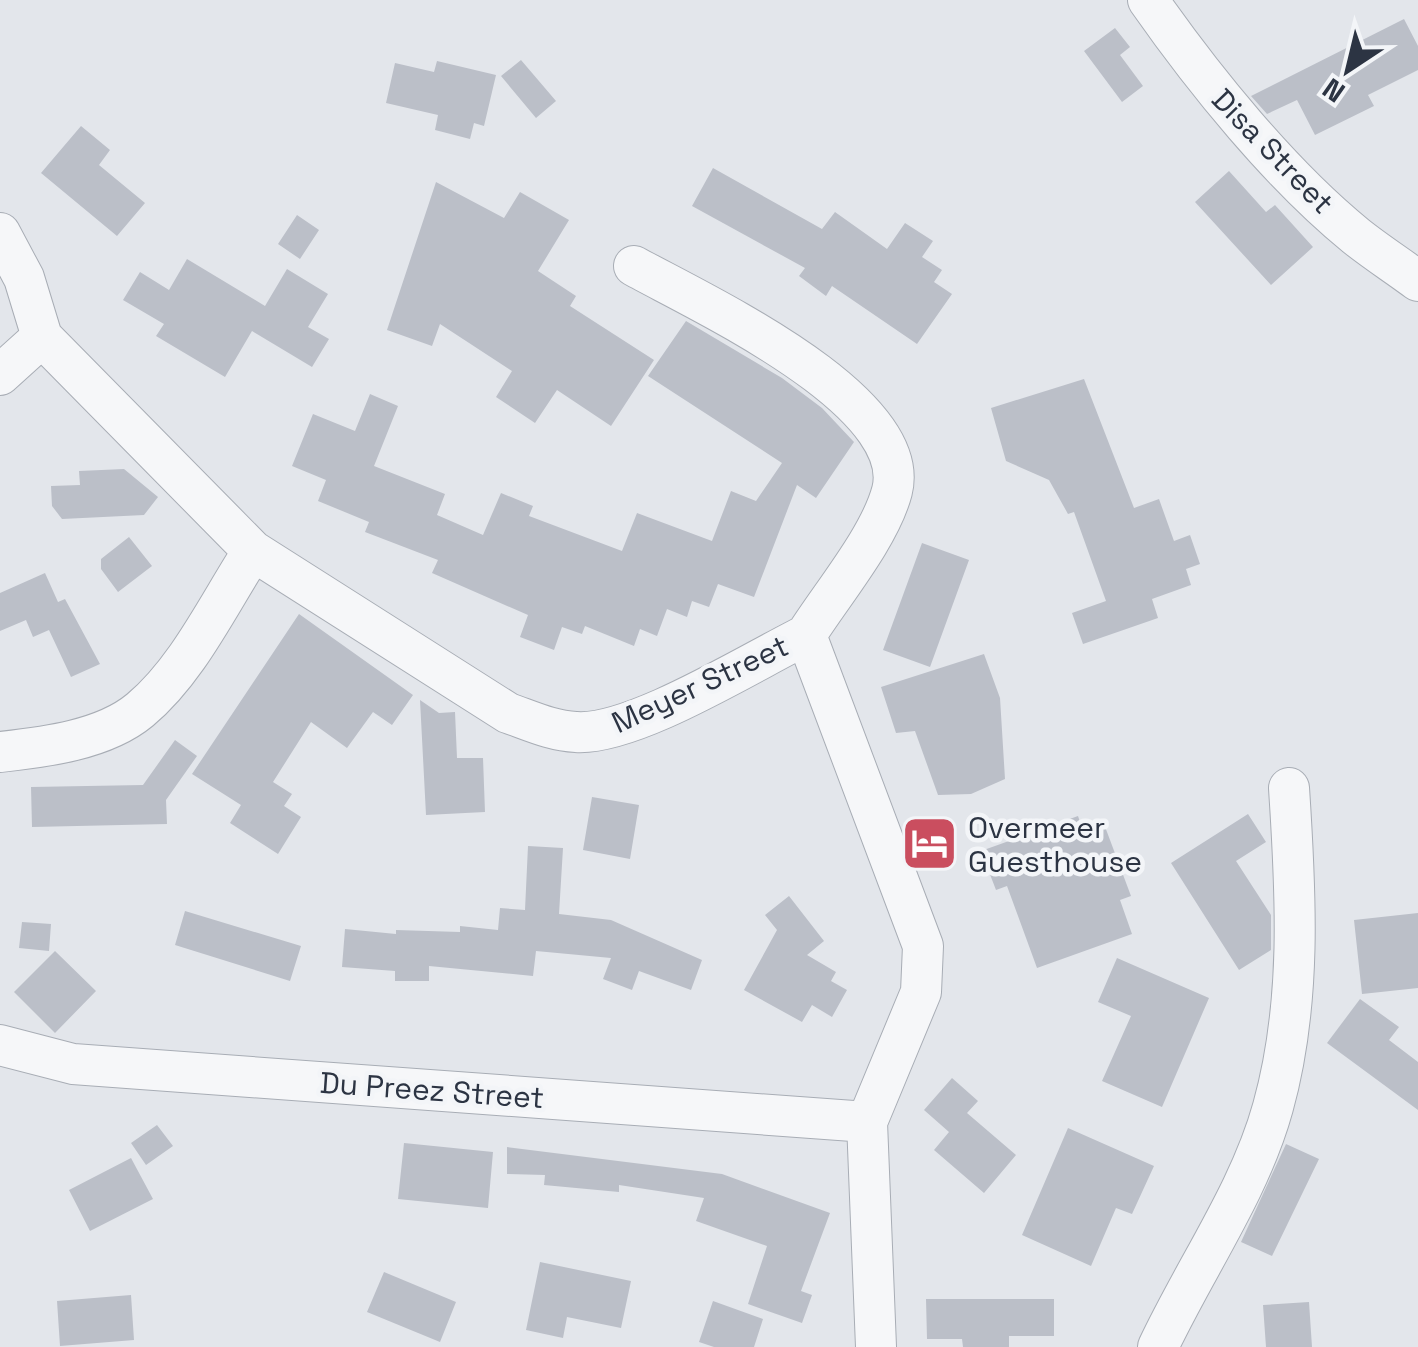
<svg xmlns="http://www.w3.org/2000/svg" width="1418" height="1347" font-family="'Space Grotesk',sans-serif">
<rect width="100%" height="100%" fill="#e3e6eb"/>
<!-- building -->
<path fill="#bbbfc8" d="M 1404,19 L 1418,46 L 1418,70 L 1368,95 L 1374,106 L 1315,135 L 1297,100 L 1267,114 L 1251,96 Z
M 1115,28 L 1130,47 L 1120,55 L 1143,86 L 1122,102 L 1084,51 Z
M 521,60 L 556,101 L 536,118 L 501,76 Z
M 437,61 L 496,75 L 484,126 L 474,123 L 470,139 L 435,130 L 438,115 L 386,103 L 395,63 L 434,72 Z
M 81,126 L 110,150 L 99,165 L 145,203 L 117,236 L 41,173 Z
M 713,168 L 822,229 L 835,212 L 887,249 L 905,223 L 933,241 L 922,257 L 942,270 L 934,282 L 952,294 L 917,344 L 832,286 L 826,296 L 799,276 L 805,268 L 692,206 Z
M 1229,171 L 1266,212 L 1275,205 L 1313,247 L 1271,285 L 1195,202 Z
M 436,182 L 504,218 L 520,192 L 569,220 L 538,271 L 576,296 L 570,306 L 654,360 L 611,426 L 557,390 L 535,423 L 496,397 L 512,371 L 440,324 L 432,346 L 387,330 Z
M 297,215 L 319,230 L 300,259 L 278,244 Z
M 187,259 L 265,306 L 287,269 L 328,294 L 308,327 L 329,339 L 312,367 L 252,331 L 225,377 L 156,336 L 164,324 L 123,300 L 140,272 L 169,290 Z
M 686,321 L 782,378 L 822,408 L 854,442 L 816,498 L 797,485 L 754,597 L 718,584 L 709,607 L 692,601 L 687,617 L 667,609 L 657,636 L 640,629 L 634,646 L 585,626 L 582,634 L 562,627 L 554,650 L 520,637 L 528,615 L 432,573 L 438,560 L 365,532 L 369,522 L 318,501 L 326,480 L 292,466 L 313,414 L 355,431 L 370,394 L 398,406 L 374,466 L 445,494 L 437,515 L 483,535 L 501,493 L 533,506 L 529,516 L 622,551 L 637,513 L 712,541 L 731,491 L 756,501 L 782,463 L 648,376 Z
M 1084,379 L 1134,508 L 1159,499 L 1174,541 L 1190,535 L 1200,564 L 1186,569 L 1191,585 L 1152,599 L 1158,618 L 1083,644 L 1072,613 L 1106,601 L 1074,512 L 1068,514 L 1049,480 L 1006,461 L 991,408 Z
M 124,469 L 158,497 L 144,515 L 62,519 L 52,506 L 51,486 L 80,485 L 79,471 Z
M 129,537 L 152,566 L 118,592 L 101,569 L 101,559 Z
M 922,543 L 969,560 L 930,667 L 883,650 Z
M 45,573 L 58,602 L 65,599 L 100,664 L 71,677 L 49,630 L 33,637 L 26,620 L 0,631 L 0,593 Z
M 299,614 L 413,695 L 392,725 L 373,712 L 347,748 L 311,722 L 273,782 L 292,794 L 284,806 L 301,817 L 278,854 L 230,823 L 241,805 L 192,774 Z
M 984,654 L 1000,698 L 1005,779 L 971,794 L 938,795 L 915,731 L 896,733 L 881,687 Z
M 420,700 L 439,713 L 455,712 L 457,758 L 483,758 L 485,812 L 426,815 Z
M 175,740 L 197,756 L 166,800 L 167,824 L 32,827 L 31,787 L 143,785 Z
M 592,797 L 639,805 L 630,859 L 583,850 Z
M 1248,814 L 1266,842 L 1236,861 L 1271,915 L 1271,950 L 1239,970 L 1171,863 Z
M 1078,816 L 1082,828 L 1104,824 L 1131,896 L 1120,900 L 1132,934 L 1037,968 L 1007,886 L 996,890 L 981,851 Z
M 528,846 L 563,848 L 559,914 L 611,920 L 702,960 L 691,990 L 639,971 L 632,990 L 603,979 L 611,958 L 536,951 L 533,976 L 429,966 L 429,981 L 395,981 L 395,971 L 342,967 L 345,929 L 396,934 L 396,930 L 460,932 L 460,926 L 498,930 L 500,908 L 525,910 Z
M 789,896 L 824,941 L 807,955 L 836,972 L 831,981 L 847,990 L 832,1017 L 812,1005 L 802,1022 L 744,990 L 777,930 L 765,915 Z
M 185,911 L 301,946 L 290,981 L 175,945 Z
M 1418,913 L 1418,988 L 1362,994 L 1354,920 Z
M 22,922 L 51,924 L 49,951 L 19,948 Z
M 55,951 L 96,991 L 55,1033 L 14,992 Z
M 1117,958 L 1209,998 L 1162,1107 L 1102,1081 L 1131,1016 L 1098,1002 Z
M 1360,999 L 1399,1027 L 1389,1040 L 1418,1062 L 1418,1110 L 1327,1043 Z
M 952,1078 L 978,1101 L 967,1113 L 1016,1155 L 984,1193 L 934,1150 L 949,1132 L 924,1110 Z
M 157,1125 L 173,1146 L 146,1165 L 131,1143 Z
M 1068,1128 L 1154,1166 L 1132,1214 L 1116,1208 L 1091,1266 L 1022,1235 Z
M 404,1143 L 493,1152 L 488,1208 L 398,1199 Z
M 1286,1144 L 1319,1159 L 1272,1256 L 1241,1242 Z
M 507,1147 L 722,1174 L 830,1213 L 801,1291 L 812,1295 L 802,1323 L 748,1304 L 767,1246 L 696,1221 L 704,1198 L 619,1185 L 619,1192 L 544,1185 L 545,1175 L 507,1174 Z
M 131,1158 L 153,1199 L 90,1231 L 69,1190 Z
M 540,1262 L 631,1281 L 621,1328 L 567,1317 L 563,1338 L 526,1330 Z
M 384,1272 L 456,1302 L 440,1342 L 367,1312 Z
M 131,1295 L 134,1340 L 60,1346 L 57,1301 Z
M 926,1299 L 1054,1299 L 1054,1336 L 1009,1336 L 1009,1347 L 963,1347 L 962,1339 L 927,1339 Z
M 713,1301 L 763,1319 L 754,1347 L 714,1347 L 699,1342 Z
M 1309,1302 L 1312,1347 L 1266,1347 L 1263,1305 Z"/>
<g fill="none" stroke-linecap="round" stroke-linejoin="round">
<defs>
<path id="street" d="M 1148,0 C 1204,80 1280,174 1356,236 C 1376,252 1398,266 1418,281
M 0,233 L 24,278 L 42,337 L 253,551 L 508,713 C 531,721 552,731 576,732 C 633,736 751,662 806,635 L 923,946 L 921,992 L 867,1122 L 876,1347
M 634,266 C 699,302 915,401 892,491 C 880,537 832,594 806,635
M 0,375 L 42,337
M 0,752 C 45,747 104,740 140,710 C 188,670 219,603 253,551
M 0,1045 L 73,1064 L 867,1122
M 1158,1347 C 1195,1268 1250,1191 1273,1107 C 1302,1003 1296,894 1289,788"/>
</defs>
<!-- street casing -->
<use href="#street" stroke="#a8adb5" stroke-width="42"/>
<!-- street -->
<use href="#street" stroke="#f6f7f9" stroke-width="40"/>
</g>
<!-- icons -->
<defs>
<symbol id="hotel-square" viewBox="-11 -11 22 22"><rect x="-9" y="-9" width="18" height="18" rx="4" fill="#ca4e5f" stroke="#f3f5f8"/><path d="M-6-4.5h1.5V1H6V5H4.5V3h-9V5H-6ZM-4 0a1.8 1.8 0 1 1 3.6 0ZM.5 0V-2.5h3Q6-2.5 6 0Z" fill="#fff"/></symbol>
</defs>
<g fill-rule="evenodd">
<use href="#hotel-square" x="898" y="812" width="63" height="63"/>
</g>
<g text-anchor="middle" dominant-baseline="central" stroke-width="9" stroke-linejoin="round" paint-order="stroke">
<!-- street labels -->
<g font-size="30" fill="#2c3443" stroke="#f3f5f8">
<text transform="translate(1273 151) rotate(46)">Disa Street</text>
<text transform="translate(700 684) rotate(-25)">Meyer Street</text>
<text transform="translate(432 1090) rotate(4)">Du Preez Street</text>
</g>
<!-- poi labels -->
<g font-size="30" fill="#2c3443" stroke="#f3f5f8" text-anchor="start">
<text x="968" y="827">Overmeer<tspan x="968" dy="34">Guesthouse</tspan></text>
</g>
</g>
<!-- north arrow -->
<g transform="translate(1348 70) rotate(215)" stroke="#f3f5f8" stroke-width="8" paint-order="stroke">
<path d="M0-8L18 38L0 25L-18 38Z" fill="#2c3443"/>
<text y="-15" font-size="28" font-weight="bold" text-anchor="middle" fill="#2c3443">N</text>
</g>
</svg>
